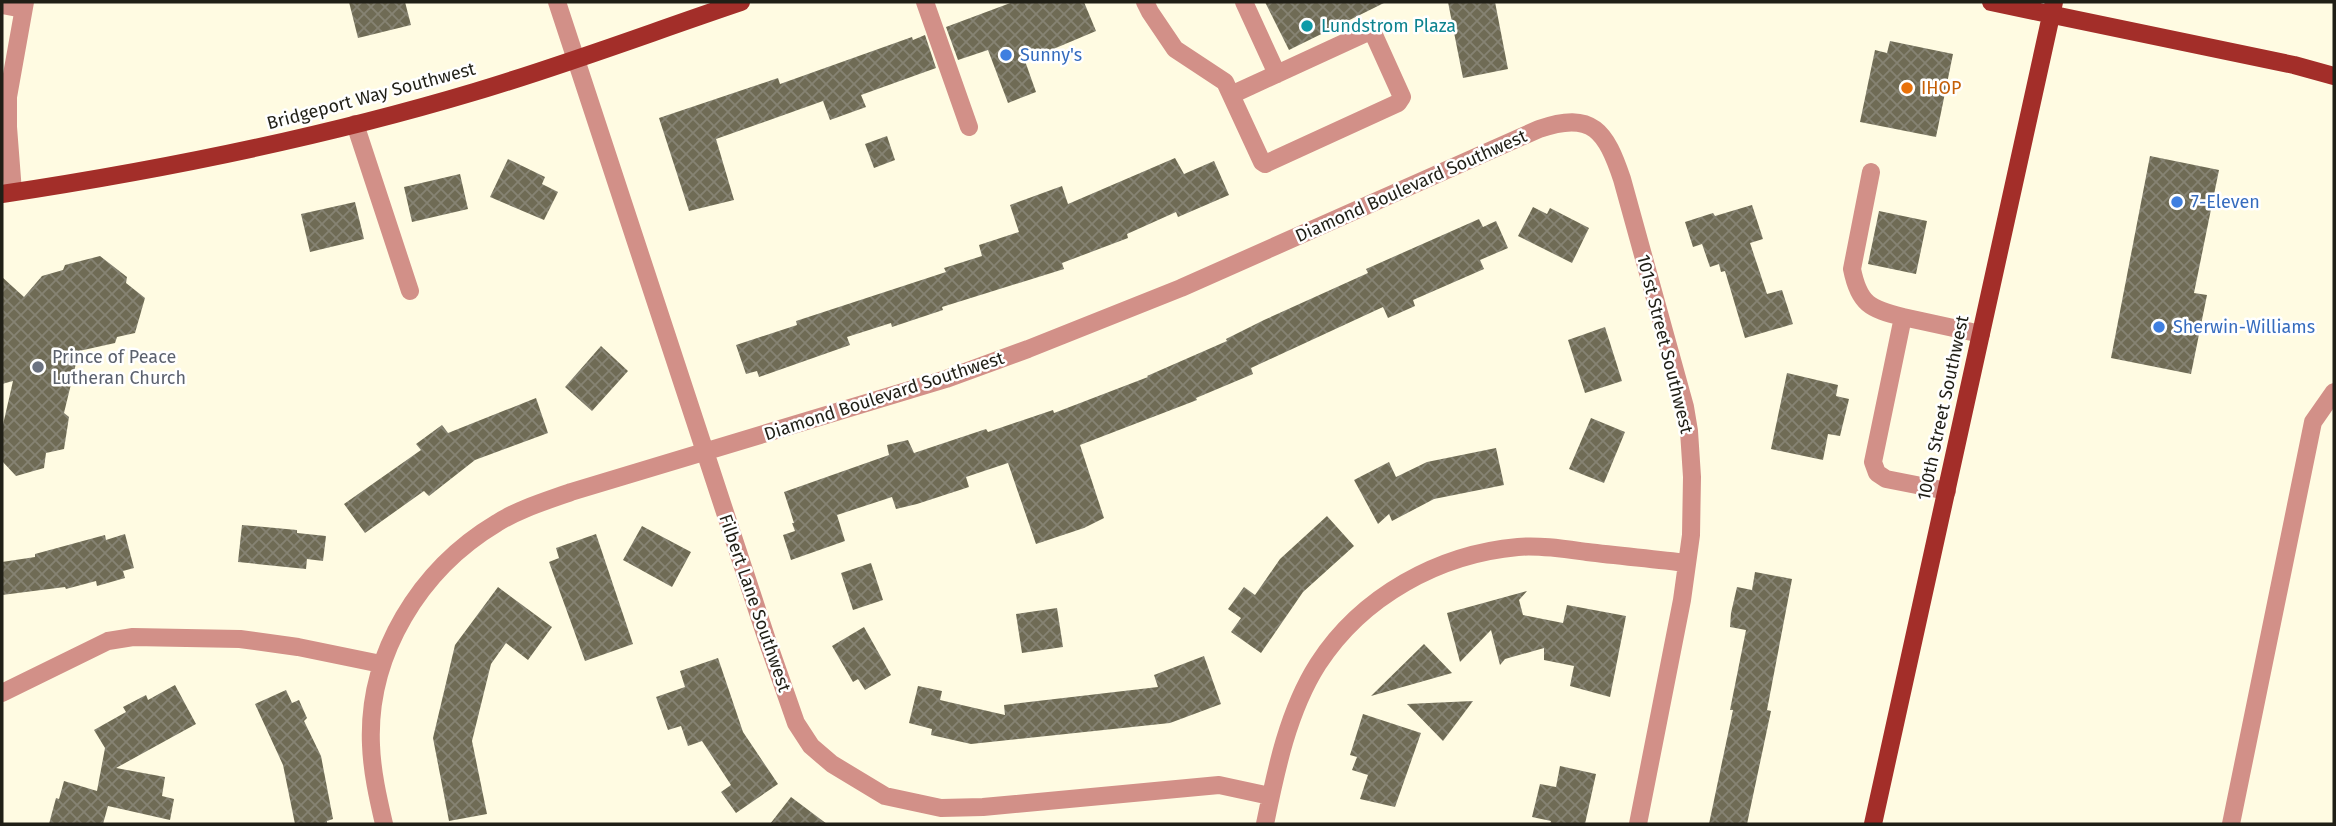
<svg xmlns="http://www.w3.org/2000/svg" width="2336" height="826" font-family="'Fira Sans',sans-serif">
<defs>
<pattern id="building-cross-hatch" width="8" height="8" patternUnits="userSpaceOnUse" patternTransform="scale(1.75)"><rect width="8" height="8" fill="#6f6b55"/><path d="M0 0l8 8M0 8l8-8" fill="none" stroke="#868373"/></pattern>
</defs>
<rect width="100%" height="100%" fill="#fffbe2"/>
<!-- building -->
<path fill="url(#building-cross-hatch)" d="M 349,2 L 405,2 L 411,25 L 358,38 Z
M 1013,2 L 1084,2 L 1096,31 L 1025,61 L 1036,92 L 1008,103 L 988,50 L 958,60 L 946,27 Z
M 1265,2 L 1386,2 L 1289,50 Z
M 1448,2 L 1495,2 L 1508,69 L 1463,78 Z
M 925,35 L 936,68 L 861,95 L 866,107 L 830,120 L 823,101 L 716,139 L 734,200 L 689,211 L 659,118 L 778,78 L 780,84 L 912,37 L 913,40 Z
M 1890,41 L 1953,54 L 1936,137 L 1860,122 L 1875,50 L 1887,53 Z
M 887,136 L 895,160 L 874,168 L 865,144 Z
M 2150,156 L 2219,170 L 2194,293 L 2207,295 L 2191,374 L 2111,358 Z
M 1175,158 L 1184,174 L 1214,161 L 1229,195 L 1178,217 L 1176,212 L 1127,234 L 1128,238 L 1062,263 L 1064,269 L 942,307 L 943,310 L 892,327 L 891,323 L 847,337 L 850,345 L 759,377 L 757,371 L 746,374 L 736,345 L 797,325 L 796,321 L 946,272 L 944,268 L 982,256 L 979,245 L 1019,232 L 1010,205 L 1062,186 L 1068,204 Z
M 508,159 L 545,177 L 542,184 L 558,192 L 544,220 L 490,197 Z
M 460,174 L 468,209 L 412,222 L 404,187 Z
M 355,202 L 364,239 L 310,252 L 301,214 Z
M 1752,205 L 1763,239 L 1750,243 L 1767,294 L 1782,290 L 1793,324 L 1745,338 L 1725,271 L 1721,272 L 1719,264 L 1710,267 L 1702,244 L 1693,247 L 1685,222 L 1713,213 L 1715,216 Z
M 1533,207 L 1547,214 L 1550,208 L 1589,228 L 1572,263 L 1518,236 Z
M 1879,211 L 1927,221 L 1916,274 L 1868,264 Z
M 1479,219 L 1483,227 L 1496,221 L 1508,248 L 1480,260 L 1484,269 L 1413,300 L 1415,306 L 1388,318 L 1383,307 L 1251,368 L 1253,374 L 1196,398 L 1197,400 L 1080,445 L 1104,518 L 1084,528 L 1036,544 L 1008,463 L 966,477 L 969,487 L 917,504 L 896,509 L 892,497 L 837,515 L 845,541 L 791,560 L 783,535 L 795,531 L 792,523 L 794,523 L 784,492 L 889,455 L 887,445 L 908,440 L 914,453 L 986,429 L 988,432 L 1053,410 L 1054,413 L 1148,377 L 1147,376 L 1227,341 L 1226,339 L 1264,320 L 1368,273 L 1366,269 Z
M 100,256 L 127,277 L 126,283 L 145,298 L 135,333 L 117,337 L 115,343 L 79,351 L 64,413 L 69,417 L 64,449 L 46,453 L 44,468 L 16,476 L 2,461 L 2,429 L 13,381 L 2,384 L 2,277 L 24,297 L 42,276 L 63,270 L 65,265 Z
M 1605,327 L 1622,381 L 1585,393 L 1568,340 Z
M 601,346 L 628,371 L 592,411 L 565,387 Z
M 1787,373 L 1838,385 L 1836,396 L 1849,399 L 1840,436 L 1828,434 L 1823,460 L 1771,449 Z
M 536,398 L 548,433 L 475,460 L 429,496 L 424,491 L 365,533 L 344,504 L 421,450 L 416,444 L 442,425 L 448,433 Z
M 1591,418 L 1625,432 L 1604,483 L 1569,469 Z
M 1496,448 L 1504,485 L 1434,499 L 1392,521 L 1389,514 L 1378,524 L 1354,480 L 1389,462 L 1396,477 L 1427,462 Z
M 1327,516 L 1354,546 L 1303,592 L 1261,653 L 1231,632 L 1241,618 L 1228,609 L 1244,587 L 1255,595 L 1280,559 Z
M 242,525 L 297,530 L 297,533 L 326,536 L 323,561 L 307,559 L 306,569 L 238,562 Z
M 642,526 L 691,552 L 672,587 L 623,560 Z
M 125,534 L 134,568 L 123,571 L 125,578 L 97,586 L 96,581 L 66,589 L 65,587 L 2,595 L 2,562 L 35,557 L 35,554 L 105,535 L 106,540 Z
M 596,534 L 633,644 L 585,661 L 549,562 L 559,558 L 556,548 Z
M 871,563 L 883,600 L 853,610 L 841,573 Z
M 1755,572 L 1792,579 L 1767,710 L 1771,711 L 1747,824 L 1709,824 L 1733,710 L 1730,710 L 1746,630 L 1730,627 L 1731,613 L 1737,587 L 1752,590 Z
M 498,587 L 552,627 L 528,660 L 506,643 L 491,664 L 472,741 L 487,814 L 449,821 L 433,738 L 455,645 Z
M 1527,591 L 1519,600 L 1523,615 L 1563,623 L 1567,605 L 1626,616 L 1610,697 L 1570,686 L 1574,666 L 1544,660 L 1544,648 L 1505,659 L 1500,665 L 1491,630 L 1460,662 L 1447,613 Z
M 1057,608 L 1063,647 L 1022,653 L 1016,614 Z
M 864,627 L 891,675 L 865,690 L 858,679 L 853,682 L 832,646 Z
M 1424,644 L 1452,673 L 1371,696 Z
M 1204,656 L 1221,704 L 1170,723 L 971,744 L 931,735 L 932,729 L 909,723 L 918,686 L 942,691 L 940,700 L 1005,715 L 1004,705 L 1158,687 L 1154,675 Z
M 718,658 L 743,732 L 778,784 L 736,813 L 721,792 L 731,785 L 702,741 L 688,746 L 681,726 L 668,730 L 656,697 L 685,687 L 680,671 Z
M 175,685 L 196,724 L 116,768 L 165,777 L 162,796 L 174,799 L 170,820 L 108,806 L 103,824 L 49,824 L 56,798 L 59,799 L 64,781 L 97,791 L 105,748 L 94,730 L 126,712 L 123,707 L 146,695 L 148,700 Z
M 286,690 L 292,703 L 299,700 L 307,718 L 304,721 L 321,756 L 333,819 L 327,821 L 327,824 L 295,824 L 283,765 L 255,704 Z
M 1473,701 L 1443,741 L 1407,704 Z
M 1363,714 L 1421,733 L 1395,807 L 1360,799 L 1368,775 L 1352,770 L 1357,757 L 1350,755 Z
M 1560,766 L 1596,774 L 1585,824 L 1550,824 L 1551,821 L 1532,817 L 1540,784 L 1556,787 Z
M 791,797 L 827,824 L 770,824 Z"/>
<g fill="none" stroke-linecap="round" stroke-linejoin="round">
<!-- minor -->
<path stroke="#d29088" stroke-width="18" d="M 557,2 L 767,640 L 796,723 L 811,746 L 832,764 L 885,796 L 941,808 L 983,807 L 1219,785 L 1270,796
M 925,2 L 969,127
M 1145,2 L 1150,12 L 1175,49 L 1225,82 L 1262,162 L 1265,164 L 1398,103 L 1402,97 L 1374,35 L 1368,32 L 1231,95
M 1244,2 L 1277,74
M 2,5 L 23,9
M 355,124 L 410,291
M 1871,172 L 1852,269 C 1859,304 1870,309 1903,317
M 13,192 L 8,127 L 8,97 L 25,2
M 1947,491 L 1886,479 L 1877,473 L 1873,462 L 1903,317 L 1981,334
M 2,693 L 108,641 L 133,637 L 240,639 L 298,647 L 381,664
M 384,824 C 378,798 372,772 371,745 C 367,654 420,569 497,523 C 519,509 546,501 571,492 L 946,379 L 1028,349 L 1181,288 L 1539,129 C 1593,110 1606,132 1622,179 L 1685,407 L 1689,431 L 1692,477 L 1691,535 L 1682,600 L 1638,824
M 1265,824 C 1276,770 1288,711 1318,664 C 1362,596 1439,554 1518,547 C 1540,545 1565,549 1587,552 C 1620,556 1654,559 1687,563
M 2231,824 L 2313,422 L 2334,392"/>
<!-- major -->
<path stroke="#a32e29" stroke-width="18" d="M 1991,2 L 2294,65 L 2334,76
M 2,194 C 161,170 320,138 474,92 C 565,65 652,32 741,2
M 1873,824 L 2054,2"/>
</g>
<!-- markers -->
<circle fill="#0f9aa8" stroke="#fff" stroke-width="2.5" cx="1307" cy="26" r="7"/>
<g fill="#3f7fe0" stroke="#fff" stroke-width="2.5">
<circle cx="1006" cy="55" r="7"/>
<circle cx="2177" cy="202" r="7"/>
<circle cx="2159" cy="327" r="7"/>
</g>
<circle fill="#e8710a" stroke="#fff" stroke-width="2.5" cx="1907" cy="88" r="7"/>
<circle fill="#6b7280" stroke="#fff" stroke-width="2.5" cx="38" cy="367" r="7"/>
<g text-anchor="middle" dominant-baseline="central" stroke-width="5" stroke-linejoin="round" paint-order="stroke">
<!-- culture labels -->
<g font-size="18" fill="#0d838f" stroke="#fff" text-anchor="start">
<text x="1321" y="26">Lundstrom Plaza</text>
</g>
<!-- shop labels -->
<g font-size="18" fill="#366cbe" stroke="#fff" text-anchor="start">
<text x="1020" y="55">Sunny's</text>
<text x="2191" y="202">7-Eleven</text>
<text x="2173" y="327">Sherwin-Williams</text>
</g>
<!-- food labels -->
<g font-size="18" fill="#c56008" stroke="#fff" text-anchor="start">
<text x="1921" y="88">IHOP</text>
</g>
<!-- street labels -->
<g font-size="18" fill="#201f16" stroke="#fff">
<text transform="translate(371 96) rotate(-15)">Bridgeport Way Southwest</text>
<text transform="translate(1411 186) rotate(-24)">Diamond Boulevard Southwest</text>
<text transform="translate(1665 344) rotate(76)">101st Street Southwest</text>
<text transform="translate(884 396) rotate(-18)">Diamond Boulevard Southwest</text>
<text transform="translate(1943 408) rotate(-78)">100th Street Southwest</text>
<text transform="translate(755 603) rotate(71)">Filbert Lane Southwest</text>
</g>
<!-- worship labels -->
<g font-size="18" fill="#5b616d" stroke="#fff" text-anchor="start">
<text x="52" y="357">Prince of Peace<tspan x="52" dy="21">Lutheran Church</tspan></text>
</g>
</g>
<!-- border -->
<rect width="2336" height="826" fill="none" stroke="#201f16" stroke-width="7"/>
</svg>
